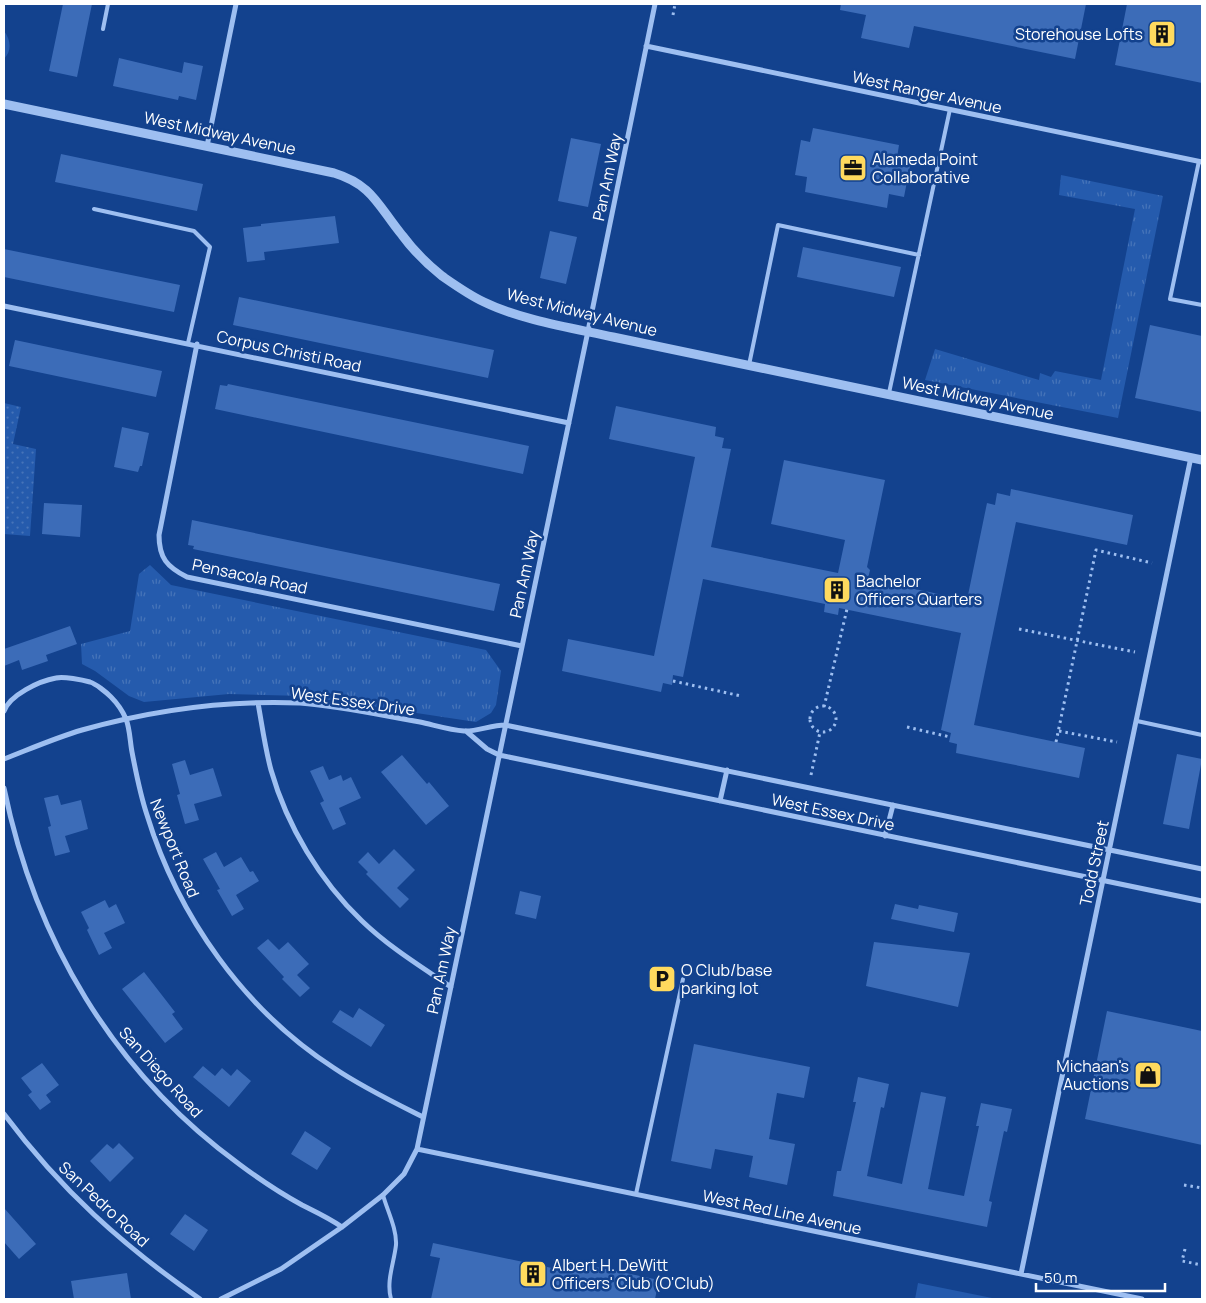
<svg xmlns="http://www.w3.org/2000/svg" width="1206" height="1303" font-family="Manrope,sans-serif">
<defs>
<pattern id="grass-tufts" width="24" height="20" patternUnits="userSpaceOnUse" patternTransform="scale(1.25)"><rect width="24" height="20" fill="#255bad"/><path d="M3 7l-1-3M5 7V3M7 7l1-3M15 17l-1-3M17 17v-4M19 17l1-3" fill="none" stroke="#4674b9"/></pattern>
<pattern id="garden-dots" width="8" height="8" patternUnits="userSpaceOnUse" patternTransform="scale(1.25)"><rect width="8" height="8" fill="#255bad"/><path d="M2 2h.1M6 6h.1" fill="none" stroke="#4674b9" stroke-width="1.8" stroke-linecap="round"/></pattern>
</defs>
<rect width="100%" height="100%" fill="#13428e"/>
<!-- grass -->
<path fill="url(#grass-tufts)" d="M 1061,175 L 1163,196 L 1118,418 L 925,380 L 935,349 L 1039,380 L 1040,373 L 1051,377 L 1055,371 L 1101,380 L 1135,209 L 1059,195 Z
M 150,565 L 171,585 L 486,650 L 501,671 L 496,705 L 491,713 L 476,722 L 304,696 L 229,694 L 144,702 L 129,696 L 95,671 L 82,664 L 81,644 L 130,631 L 139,574 Z"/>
<!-- park -->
<path fill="#255bad" d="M 4,31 C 11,40 12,51 4,59 Z
M 918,1283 L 997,1299 L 915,1299 Z"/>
<!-- garden -->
<path fill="url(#garden-dots)" d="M 4,403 L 21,407 L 13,444 L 36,449 L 30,536 L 4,534 Z"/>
<!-- building -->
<path fill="#3c6cb8" d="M 63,4 L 92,4 L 77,77 L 49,71 Z
M 841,4 L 1086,4 L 1075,59 L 914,26 L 909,48 L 861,38 L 866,15 L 840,10 Z
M 1127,4 L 1202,4 L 1202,83 L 1115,65 Z
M 119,58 L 182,73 L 184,62 L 203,66 L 196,100 L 179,96 L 178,100 L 113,86 Z
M 813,128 L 899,145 L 897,158 L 911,161 L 904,197 L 889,194 L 887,208 L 805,192 L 807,177 L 795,175 L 801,140 L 810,142 Z
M 571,138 L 601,144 L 588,207 L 558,201 Z
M 61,154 L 203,184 L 197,211 L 55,182 Z
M 335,216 L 339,243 L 264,252 L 265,260 L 247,262 L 243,228 L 261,226 L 261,224 Z
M 550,231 L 577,237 L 566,284 L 540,278 Z
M 803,247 L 901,267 L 894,297 L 797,277 Z
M 4,249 L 180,285 L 174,312 L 4,277 Z
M 239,297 L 494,350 L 488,378 L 233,325 Z
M 1150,325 L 1202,336 L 1202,412 L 1135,398 Z
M 15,340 L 162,371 L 156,397 L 9,366 Z
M 228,384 L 529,446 L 523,474 L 215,409 L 220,385 L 227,386 Z
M 616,406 L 716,427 L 715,436 L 724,438 L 722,448 L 731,449 L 711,547 L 838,573 L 845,540 L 771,524 L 784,460 L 885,480 L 867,567 L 870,570 L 868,579 L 967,600 L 987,503 L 995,505 L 997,493 L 1010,496 L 1011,489 L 1133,515 L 1127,545 L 1016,522 L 974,725 L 1085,748 L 1079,778 L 956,753 L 957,744 L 949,742 L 951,733 L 941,730 L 961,633 L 839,608 L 838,615 L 824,612 L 825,604 L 703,579 L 683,677 L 673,675 L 672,685 L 663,683 L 661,692 L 562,671 L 568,639 L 654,656 L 695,457 L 609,439 Z
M 122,427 L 149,433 L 142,466 L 140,466 L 138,472 L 114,467 Z
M 44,503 L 82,505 L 80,537 L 42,534 Z
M 192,520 L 500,584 L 494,611 L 193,549 L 194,546 L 188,545 Z
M 70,626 L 77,644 L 46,655 L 48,661 L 22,670 L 19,660 L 4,666 L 4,649 Z
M 1177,754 L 1202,759 L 1189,829 L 1163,824 Z
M 402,755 L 427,784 L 429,782 L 449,806 L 426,825 L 381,772 Z
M 185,760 L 190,775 L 213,768 L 222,796 L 194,804 L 199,820 L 185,824 L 177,795 L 180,794 L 172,764 Z
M 323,766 L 329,780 L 341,775 L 343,781 L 351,777 L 361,798 L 339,808 L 346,824 L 333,830 L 320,803 L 324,801 L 310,771 Z
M 58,795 L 61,805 L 81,800 L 88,829 L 65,836 L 70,852 L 55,856 L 48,827 L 51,826 L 44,798 Z
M 394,849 L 415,870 L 397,888 L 409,899 L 400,908 L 366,874 L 368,872 L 358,862 L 368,852 L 379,864 Z
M 216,852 L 224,867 L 241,857 L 250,872 L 253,871 L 259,881 L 236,895 L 244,909 L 232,916 L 217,890 L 220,889 L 203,859 Z
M 520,891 L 541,896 L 536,919 L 515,914 Z
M 105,900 L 109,908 L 116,904 L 125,923 L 104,933 L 112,948 L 99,955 L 87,930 L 89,928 L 81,912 Z
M 895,904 L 918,909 L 919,905 L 958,913 L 954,932 L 891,919 Z
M 268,939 L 279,950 L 288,942 L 309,964 L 297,975 L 310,988 L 300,997 L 282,979 L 284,977 L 257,948 Z
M 874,942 L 970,953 L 958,1007 L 866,986 Z
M 144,972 L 175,1012 L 172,1014 L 183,1029 L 165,1043 L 122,989 Z
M 359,1008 L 385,1025 L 371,1047 L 332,1022 L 340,1010 L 353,1018 Z
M 1107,1011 L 1202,1031 L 1202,1145 L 1085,1119 Z
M 694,1044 L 810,1067 L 804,1098 L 777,1093 L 769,1139 L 795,1144 L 787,1185 L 749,1177 L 753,1156 L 715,1149 L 711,1169 L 671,1161 Z
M 42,1063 L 59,1085 L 46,1095 L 51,1102 L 40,1110 L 28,1095 L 32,1092 L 21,1078 Z
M 203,1066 L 215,1076 L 222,1068 L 231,1076 L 237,1069 L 251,1081 L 229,1107 L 193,1077 Z
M 858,1077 L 889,1084 L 884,1108 L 881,1107 L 867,1176 L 902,1184 L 921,1092 L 946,1097 L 928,1189 L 964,1196 L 979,1126 L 976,1126 L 981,1103 L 1012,1109 L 1007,1132 L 1004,1131 L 989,1201 L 992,1202 L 987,1227 L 833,1196 L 837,1171 L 841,1171 L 856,1102 L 853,1102 Z
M 305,1131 L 331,1148 L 317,1170 L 291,1154 Z
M 119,1143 L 134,1158 L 110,1182 L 90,1161 L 107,1144 L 113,1149 Z
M 4,1208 L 36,1244 L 19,1259 L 4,1242 Z
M 185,1214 L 208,1230 L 194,1251 L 170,1234 Z
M 433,1243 L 552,1268 L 554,1258 L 659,1280 L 655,1299 L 431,1299 L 440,1258 L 430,1256 Z
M 127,1273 L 131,1299 L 74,1299 L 71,1281 Z"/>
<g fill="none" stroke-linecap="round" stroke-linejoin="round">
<!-- path -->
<path stroke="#9ebff1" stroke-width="3" stroke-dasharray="2.5 4" stroke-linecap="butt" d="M 673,15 L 675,4
M 1019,629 L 1135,652
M 673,681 L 741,696
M810 719a13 13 0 1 1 26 0a13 13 0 1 1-26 0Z
M 824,707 L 847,609
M 907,727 L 950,737
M 1059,731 L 1117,742
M 1056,742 L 1096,550 L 1152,563
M 811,775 L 820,732
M 1184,1185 L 1202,1188
M 1185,1249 L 1182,1261 L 1202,1265"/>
<!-- service -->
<path stroke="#9ebff1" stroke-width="4" d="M 103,29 L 108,4
M 1199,161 L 1170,299 L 1202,305
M 94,209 L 194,231 L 210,247 L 188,343
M 749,365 L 778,225 L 919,255
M 889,393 L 950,109
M 1137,721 L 1202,735
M 636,1194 L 683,979
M 383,1195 C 387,1210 397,1229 396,1245 C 394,1263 386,1281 391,1299"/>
<!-- minor -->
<path stroke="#9ebff1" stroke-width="5" d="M 646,46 L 1202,162
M 207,146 L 236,4
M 4,306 L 569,423
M 197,344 L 159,535 C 159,558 167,567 187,577 L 522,646
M 258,703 C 262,725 265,748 271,770 C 287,826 320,881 362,921 C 389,947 420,966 451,987
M 4,711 C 10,695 39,681 56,678 C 63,676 83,680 90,682 C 96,684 106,692 111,697 C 116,702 123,712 126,719 C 130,729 130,742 132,752 C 136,773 140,794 147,815 C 178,916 244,1010 334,1068 C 362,1087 393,1102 423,1117
M 466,731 L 487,749 L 499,755 L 1202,901
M 4,759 C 30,749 55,738 82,730 C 153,710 226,700 300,703 C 340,706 380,715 420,722 C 434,725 450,730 464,731 C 475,732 492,725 505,725 L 1202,869
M 4,788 C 35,940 113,1072 239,1164 C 259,1179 280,1193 302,1205 C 316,1212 329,1218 342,1227
M 720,801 L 727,770
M 885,836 L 893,805
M 4,1114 C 61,1190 122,1245 200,1299
M 417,1149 L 1142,1299
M 1021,1274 L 1191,457
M 221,1299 L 281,1269 L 342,1227 L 383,1195 L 404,1174 L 417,1149 L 588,331 L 655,4"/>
<!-- tertiary -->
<path stroke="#9ebff1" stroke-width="9" d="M 4,104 L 334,173 C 373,185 378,206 402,235 C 413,250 427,264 442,276 C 455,285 469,295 484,302 C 521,320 572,328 613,337 L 1202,460"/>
</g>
<!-- icons -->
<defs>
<symbol id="building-square" viewBox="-11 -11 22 22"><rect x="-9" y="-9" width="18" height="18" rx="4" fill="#ffda5e" stroke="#13428e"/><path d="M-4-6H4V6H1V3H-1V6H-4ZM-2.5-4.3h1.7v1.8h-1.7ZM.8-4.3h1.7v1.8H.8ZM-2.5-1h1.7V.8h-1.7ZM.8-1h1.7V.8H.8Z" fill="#111"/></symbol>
<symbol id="office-square" viewBox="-11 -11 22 22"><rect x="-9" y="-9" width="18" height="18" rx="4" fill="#ffda5e" stroke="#13428e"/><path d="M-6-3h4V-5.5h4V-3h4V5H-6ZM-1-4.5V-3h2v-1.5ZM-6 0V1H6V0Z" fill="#111"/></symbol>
<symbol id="parking-square" viewBox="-11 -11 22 22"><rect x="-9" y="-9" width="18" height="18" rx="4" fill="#ffda5e" stroke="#13428e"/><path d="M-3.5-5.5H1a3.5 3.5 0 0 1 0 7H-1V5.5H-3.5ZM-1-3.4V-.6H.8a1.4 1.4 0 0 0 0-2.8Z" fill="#111"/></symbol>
<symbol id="shop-square" viewBox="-11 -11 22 22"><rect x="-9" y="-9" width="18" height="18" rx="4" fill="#ffda5e" stroke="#13428e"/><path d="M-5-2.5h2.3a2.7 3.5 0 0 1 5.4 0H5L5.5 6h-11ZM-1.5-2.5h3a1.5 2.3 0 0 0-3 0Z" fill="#111"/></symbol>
</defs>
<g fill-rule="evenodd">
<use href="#building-square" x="1146" y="18" width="32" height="32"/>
<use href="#office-square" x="837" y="152" width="32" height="32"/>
<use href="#building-square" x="821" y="574" width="32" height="32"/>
<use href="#parking-square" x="646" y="963" width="32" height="32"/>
<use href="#shop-square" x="1132" y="1059" width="32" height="32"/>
<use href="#building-square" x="517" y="1258" width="32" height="32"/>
</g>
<g text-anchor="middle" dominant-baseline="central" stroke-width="5" stroke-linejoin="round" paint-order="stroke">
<!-- poi labels -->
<g font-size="16" fill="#fff" stroke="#13428e" text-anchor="start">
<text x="1143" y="34" text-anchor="end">Storehouse Lofts</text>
<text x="872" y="159">Alameda Point<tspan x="872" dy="18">Collaborative</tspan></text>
<text x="856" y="581">Bachelor<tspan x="856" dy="18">Officers Quarters</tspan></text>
<text x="681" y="970">O Club/base<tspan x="681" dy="18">parking lot</tspan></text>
<text x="1129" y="1066" text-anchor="end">Michaan's<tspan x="1129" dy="18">Auctions</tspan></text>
<text x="552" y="1265">Albert H. DeWitt<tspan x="552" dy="18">Officers' Club (O'Club)</tspan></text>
</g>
<!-- street labels -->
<g font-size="16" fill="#fff" stroke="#13428e">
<text transform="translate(927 92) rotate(12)">West Ranger Avenue</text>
<text transform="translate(220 133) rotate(12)">West Midway Avenue</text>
<text transform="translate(607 177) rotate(-78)">Pan Am Way</text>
<text transform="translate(582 312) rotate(14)">West Midway Avenue</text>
<text transform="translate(289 351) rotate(12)">Corpus Christi Road</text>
<text transform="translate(978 398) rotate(12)">West Midway Avenue</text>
<text transform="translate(524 574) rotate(-78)">Pan Am Way</text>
<text transform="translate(250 576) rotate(12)">Pensacola Road</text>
<text transform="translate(353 701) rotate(8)">West Essex Drive</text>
<text transform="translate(833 812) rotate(12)">West Essex Drive</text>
<text transform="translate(175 848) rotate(68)">Newport Road</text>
<text transform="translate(1094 863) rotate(-78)">Todd Street</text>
<text transform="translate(441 970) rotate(-78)">Pan Am Way</text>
<text transform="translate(161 1072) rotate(48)">San Diego Road</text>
<text transform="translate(104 1204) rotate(43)">San Pedro Road</text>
<text transform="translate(782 1212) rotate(12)">West Red Line Avenue</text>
</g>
</g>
<!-- border -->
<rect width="1206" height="1303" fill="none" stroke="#ffffff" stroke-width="10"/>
<!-- scale -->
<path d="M1036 1283v8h129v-8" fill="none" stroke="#ffffff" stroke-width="2.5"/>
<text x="1044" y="1283" font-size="15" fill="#ffffff" stroke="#13428e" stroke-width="4" paint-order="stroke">50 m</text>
</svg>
